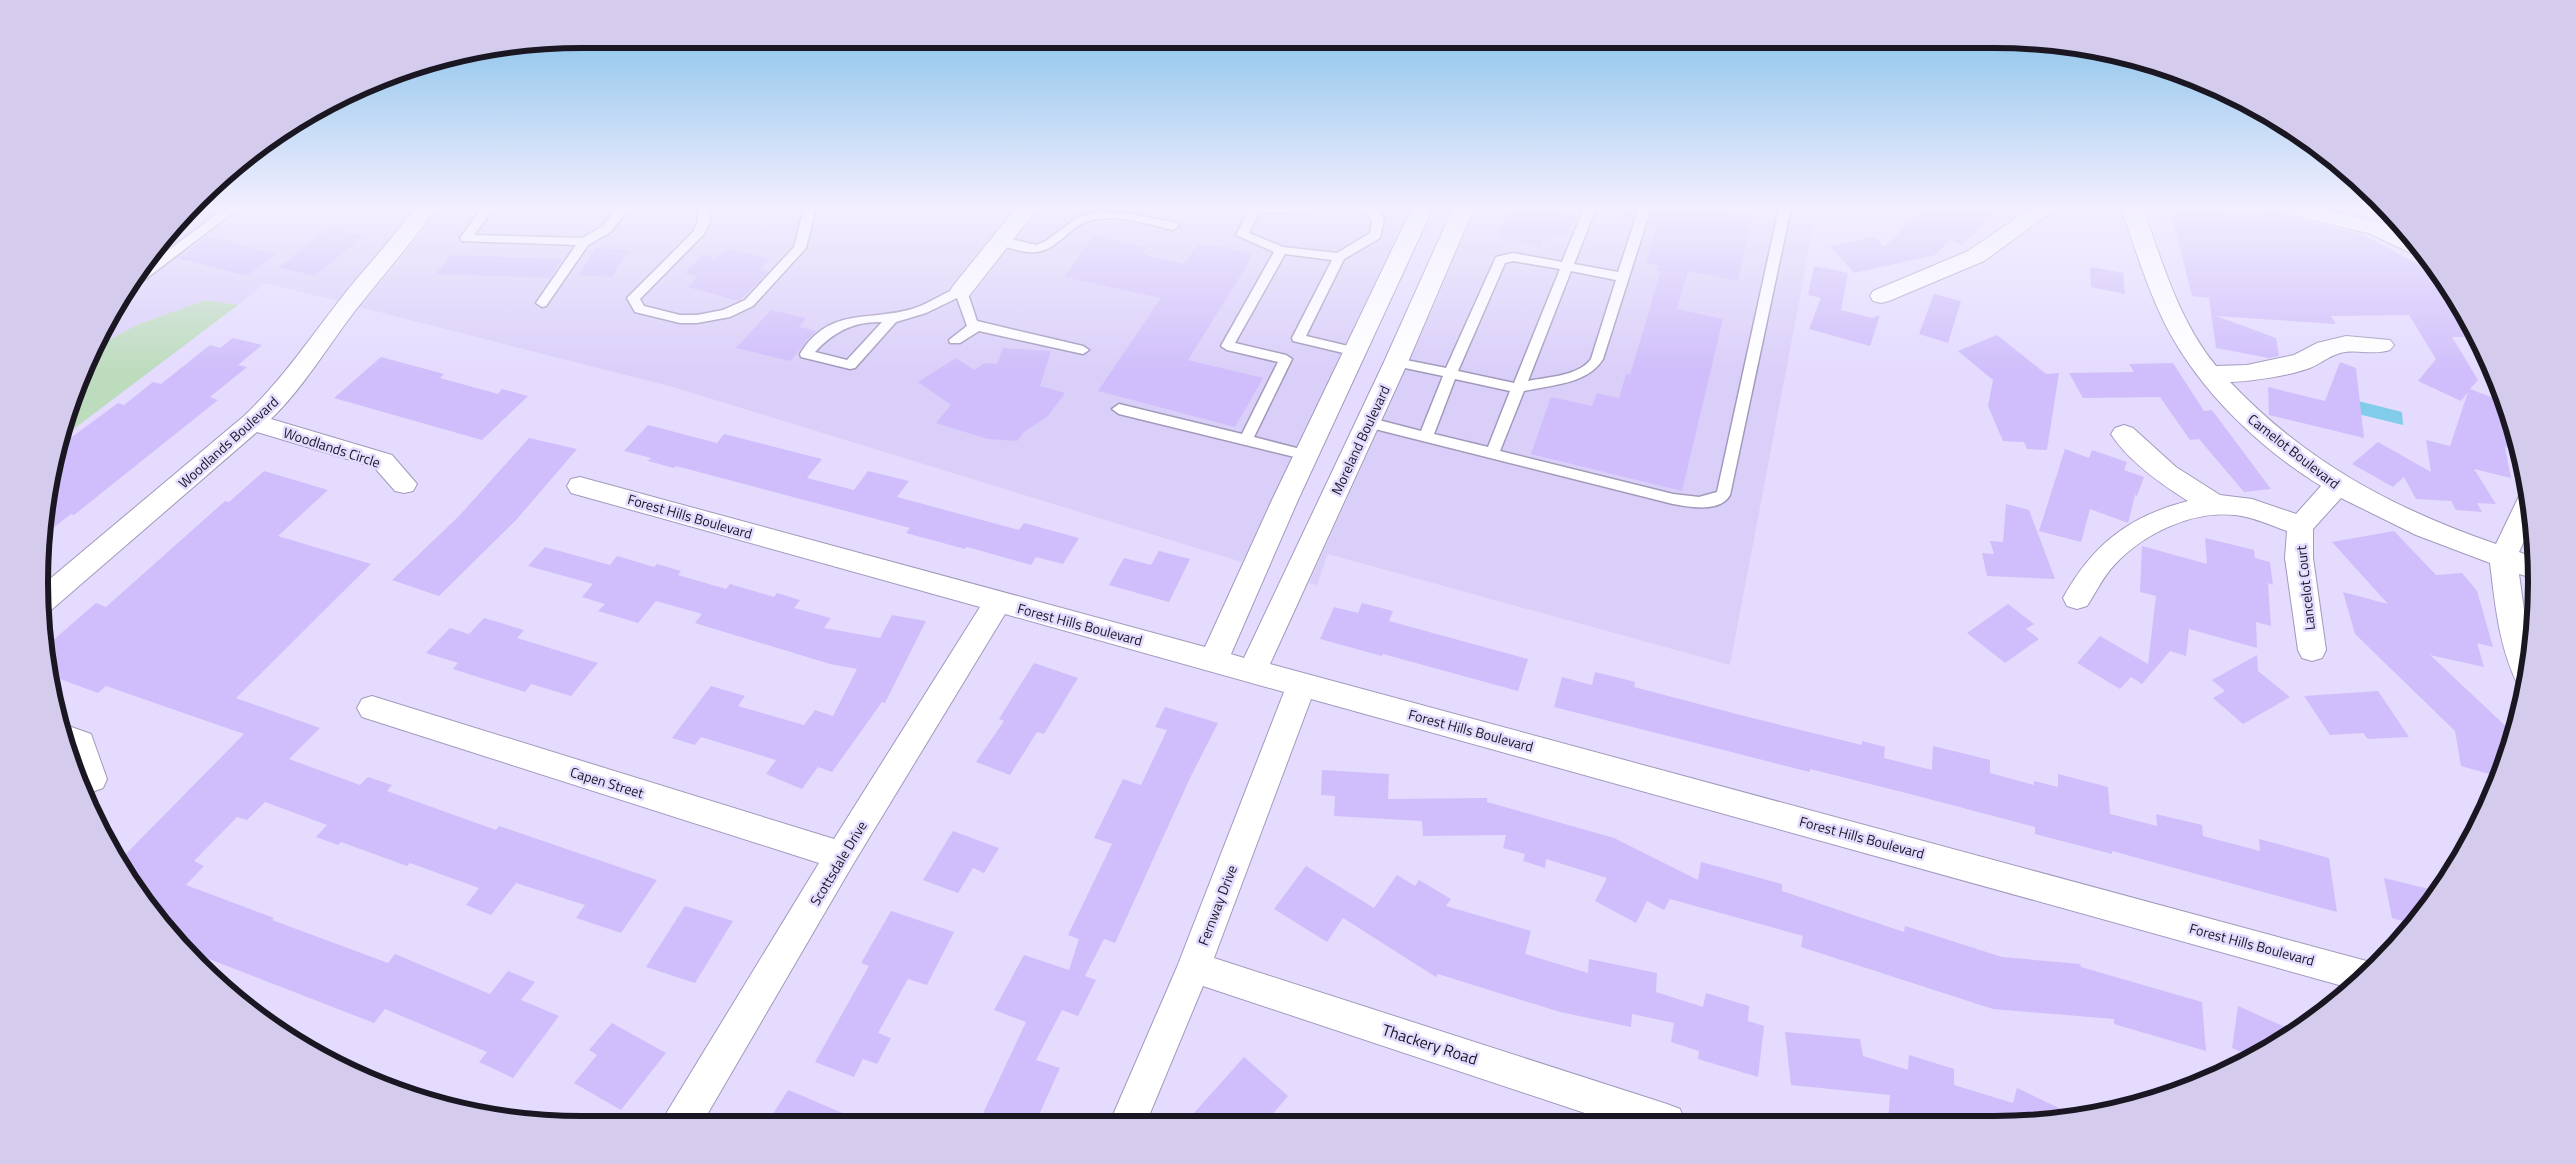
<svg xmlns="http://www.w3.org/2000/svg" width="2576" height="1164" font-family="'Titillium Web',sans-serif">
<rect width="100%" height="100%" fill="#e4dbff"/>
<!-- built -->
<path fill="#dacff9" d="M 189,208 L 341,208 L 413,211 L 380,254 L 338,301 L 265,283 L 238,305 L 206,300 L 139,324 L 95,347 L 111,311 L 173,224 Z
M 664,208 L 1016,208 L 945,294 L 967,300 L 1041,208 L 1411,208 L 1242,562 L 673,387 L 359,307 L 403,256 L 435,212 L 590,211 Z
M 1476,208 L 1817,208 L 1730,665 L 1328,554 L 1317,585 L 1309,583 L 1411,358 Z"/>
<!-- green -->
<path fill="#bddcbe" d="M 206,300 L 238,305 L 59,440 L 68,407 L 95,347 L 139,324 Z"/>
<!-- water -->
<path fill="#81cce9" d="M 2354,400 L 2402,412 L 2403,425 L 2354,413 Z"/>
<!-- building -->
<path fill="#cfbefb" d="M 1509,208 L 1563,208 L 1561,213 L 1574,216 L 1567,236 L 1553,234 L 1550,242 L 1542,240 L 1541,246 L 1498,238 Z
M 1620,208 L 1637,208 L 1633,221 L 1619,218 Z
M 1653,208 L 1719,208 L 1752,215 L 1738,281 L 1688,271 L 1677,309 L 1723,319 L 1682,491 L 1531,454 L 1551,397 L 1592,406 L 1597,393 L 1619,398 L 1626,374 L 1630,375 L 1661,271 L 1656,271 L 1658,265 L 1646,263 L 1657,226 L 1648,224 Z
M 1924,208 L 2002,208 L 1962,245 L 1950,240 L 1935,255 L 1854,273 L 1830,246 L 1875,237 L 1884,247 Z
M 2170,208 L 2209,208 L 2258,213 L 2258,208 L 2278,208 L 2282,215 L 2362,234 L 2444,278 L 2476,337 L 2452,337 L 2478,380 L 2470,389 L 2504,402 L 2520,453 L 2505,447 L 2511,478 L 2474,469 L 2496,504 L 2477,503 L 2482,512 L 2456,510 L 2451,501 L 2416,499 L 2404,477 L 2393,487 L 2352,464 L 2378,442 L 2431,472 L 2426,440 L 2450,446 L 2468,392 L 2461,401 L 2418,381 L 2436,359 L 2409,315 L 2331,316 L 2336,324 L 2216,316 L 2276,338 L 2279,356 L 2269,358 L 2216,348 L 2209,298 L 2192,296 Z
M 329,228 L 364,236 L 314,276 L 279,267 Z
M 208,236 L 277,254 L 247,276 L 178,258 Z
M 1094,236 L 1147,248 L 1142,254 L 1184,264 L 1198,244 L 1212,247 L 1213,245 L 1254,254 L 1188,360 L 1263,378 L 1235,427 L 1098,391 L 1161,298 L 1064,277 Z
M 596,248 L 629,250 L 612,277 L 578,275 Z
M 727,248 L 770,259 L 760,269 L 769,271 L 739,301 L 687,287 L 698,277 L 685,273 L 703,255 L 715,259 Z
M 450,255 L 562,259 L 550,278 L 436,274 Z
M 1814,266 L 1848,273 L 1841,310 L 1872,318 L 1880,315 L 1870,346 L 1809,329 L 1821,298 L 1808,295 Z
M 2090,267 L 2123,273 L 2125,294 L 2091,287 Z
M 1934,294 L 1961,301 L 1948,343 L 1919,334 Z
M 771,310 L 806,318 L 799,327 L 816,331 L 790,361 L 736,348 Z
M 1997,335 L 2046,374 L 2059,373 L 2047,450 L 2027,449 L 2024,442 L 2003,441 L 1988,406 L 1993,380 L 1958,351 Z
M 233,338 L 262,345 L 238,365 L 247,367 L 210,397 L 218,400 L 74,515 L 71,514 L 43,536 L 49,476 L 57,448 L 118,403 L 124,405 L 153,382 L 161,384 L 210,345 L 220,348 Z
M 1003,348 L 1051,351 L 1040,386 L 1065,393 L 1048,416 L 1024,432 L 1017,441 L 988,439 L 936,423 L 951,405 L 918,382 L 956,358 L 974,370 L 985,363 L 997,364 Z
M 381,357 L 444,374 L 440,378 L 498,394 L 502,389 L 528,396 L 482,440 L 334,398 Z
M 2340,362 L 2356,368 L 2364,438 L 2269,415 L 2268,387 L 2325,401 Z
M 2173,363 L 2204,411 L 2212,410 L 2271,489 L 2244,492 L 2199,439 L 2190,440 L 2160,397 L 2083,398 L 2069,373 L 2134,372 L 2129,364 Z
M 648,425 L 717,443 L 724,434 L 822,459 L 807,478 L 854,490 L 868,471 L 909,481 L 897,497 L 1019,530 L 1024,523 L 1079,538 L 1063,564 L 1036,557 L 1031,565 L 967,547 L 965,549 L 906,533 L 910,528 L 676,466 L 674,468 L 648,461 L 651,458 L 624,451 Z
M 529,438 L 577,449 L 517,519 L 439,596 L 392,580 L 459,516 Z
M 2065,449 L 2089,458 L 2092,450 L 2127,462 L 2124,470 L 2144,477 L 2137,496 L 2135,495 L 2128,523 L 2090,509 L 2081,542 L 2039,531 Z
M 264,471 L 328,490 L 278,536 L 371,564 L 236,698 L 320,728 L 289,759 L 360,785 L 368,777 L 392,785 L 387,791 L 496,830 L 499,826 L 657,880 L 621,933 L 576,918 L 585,905 L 516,883 L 491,915 L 466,905 L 479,888 L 410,863 L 407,866 L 341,842 L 338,845 L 316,837 L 327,825 L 265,802 L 247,820 L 237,817 L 194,861 L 204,866 L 186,885 L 274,918 L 272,920 L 388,963 L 395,954 L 490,994 L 508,971 L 535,982 L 521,1000 L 559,1016 L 513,1078 L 479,1062 L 487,1052 L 385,1009 L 374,1023 L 191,952 L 188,955 L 173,940 L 118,862 L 244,734 L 106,686 L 98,693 L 49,675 L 43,649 L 96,603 L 106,607 L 225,501 L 229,502 Z
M 2006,504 L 2029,510 L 2055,579 L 1987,576 L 1982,553 L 1994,554 L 1990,541 L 2003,542 Z
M 2394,531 L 2436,575 L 2462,573 L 2477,591 L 2493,647 L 2477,643 L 2484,667 L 2430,655 L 2513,733 L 2500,777 L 2461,766 L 2455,731 L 2355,634 L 2343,592 L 2388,604 L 2332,542 Z
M 2205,538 L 2254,550 L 2255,558 L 2270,562 L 2273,585 L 2268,583 L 2271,626 L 2256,622 L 2257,648 L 2189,629 L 2186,656 L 2170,651 L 2142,684 L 2131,677 L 2120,689 L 2077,663 L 2100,636 L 2148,664 L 2156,596 L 2140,592 L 2142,546 L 2207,564 Z
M 545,547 L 610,565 L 617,556 L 654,567 L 657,564 L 681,571 L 678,575 L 726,589 L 730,584 L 774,597 L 777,593 L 800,600 L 794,608 L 831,618 L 824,628 L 880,638 L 892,615 L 926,621 L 885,703 L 882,702 L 832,772 L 818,767 L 802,789 L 766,774 L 776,760 L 701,737 L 695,745 L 672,738 L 711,686 L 745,696 L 738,706 L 804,725 L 815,710 L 833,716 L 857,669 L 830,664 L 695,623 L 702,614 L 656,601 L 638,623 L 598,611 L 605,604 L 582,597 L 593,584 L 528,566 Z
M 1159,551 L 1190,559 L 1169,602 L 1109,585 L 1124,558 L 1151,565 Z
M 1362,603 L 1393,611 L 1389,621 L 1528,659 L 1518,691 L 1383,654 L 1382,656 L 1320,639 L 1334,607 L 1358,613 Z
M 2008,604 L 2034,624 L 2026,629 L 2039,639 L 2005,663 L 1967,633 Z
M 484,618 L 524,630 L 517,638 L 598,663 L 571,696 L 531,684 L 525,692 L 453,669 L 458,663 L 426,653 L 450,628 L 469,634 Z
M 2257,655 L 2258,671 L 2290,697 L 2243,724 L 2213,698 L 2225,691 L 2212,680 Z
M 1034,663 L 1078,678 L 1044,734 L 1037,732 L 1010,775 L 976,762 L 1004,721 L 999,719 Z
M 1595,672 L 1635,682 L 1634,687 L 1752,718 L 1862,745 L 1862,741 L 1885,747 L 1884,758 L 1932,770 L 1933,746 L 1990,760 L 1990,773 L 2034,785 L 2034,781 L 2058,787 L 2058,774 L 2108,787 L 2110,814 L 2157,826 L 2156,814 L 2202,825 L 2203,836 L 2260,851 L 2259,839 L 2329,858 L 2337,912 L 2112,851 L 2112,854 L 2035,834 L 2035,827 L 1910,794 L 1810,769 L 1810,772 L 1554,707 L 1562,677 L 1592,685 Z
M 2378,691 L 2409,737 L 2368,739 L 2363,733 L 2330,735 L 2304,696 Z
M 1165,707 L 1218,723 L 1190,778 L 1115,943 L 1104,939 L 1085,976 L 1096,980 L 1078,1016 L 1062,1010 L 1036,1060 L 1060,1068 L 1035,1124 L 978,1124 L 1026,1022 L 994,1010 L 1024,955 L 1069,970 L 1079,939 L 1068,935 L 1112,844 L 1094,838 L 1123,779 L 1141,785 L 1167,730 L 1155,727 Z
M 1322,770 L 1389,774 L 1388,799 L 1487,798 L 1487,802 L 1614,838 L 1698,880 L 1701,862 L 1782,884 L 1782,891 L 1904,932 L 1905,926 L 2002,957 L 2080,964 L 2081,967 L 2202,1002 L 2206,1051 L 2114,1024 L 2114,1019 L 1993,1009 L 1801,947 L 1803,936 L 1670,899 L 1664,910 L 1647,901 L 1636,923 L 1595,901 L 1607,878 L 1546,859 L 1545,868 L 1523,861 L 1525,854 L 1503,848 L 1506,835 L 1423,836 L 1422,821 L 1334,816 L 1335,796 L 1321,795 Z
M 953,831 L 999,848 L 984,873 L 973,868 L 958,893 L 923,880 Z
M 1306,866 L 1374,908 L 1397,875 L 1415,886 L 1419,880 L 1451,899 L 1446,906 L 1531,931 L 1525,954 L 1588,973 L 1589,959 L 1657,973 L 1656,992 L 1703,1007 L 1706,993 L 1749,1006 L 1748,1021 L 1764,1026 L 1758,1077 L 1698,1059 L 1699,1051 L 1671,1042 L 1674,1023 L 1632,1014 L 1631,1027 L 1560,1012 L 1438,974 L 1436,977 L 1343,918 L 1327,942 L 1274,909 Z
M 2384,878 L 2437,891 L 2425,912 L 2414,924 L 2392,918 Z
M 685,906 L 733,921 L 695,983 L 646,967 Z
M 891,911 L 954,932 L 927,985 L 908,979 L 878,1033 L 891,1038 L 877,1064 L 863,1059 L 854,1077 L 815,1062 L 869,966 L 861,963 Z
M 2238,1006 L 2294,1031 L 2250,1056 L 2232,1048 Z
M 612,1023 L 666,1053 L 621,1110 L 574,1083 L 597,1055 L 589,1050 Z
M 1785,1032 L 1860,1039 L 1863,1056 L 1908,1070 L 1909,1055 L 1954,1069 L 1954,1085 L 2013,1103 L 2017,1088 L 2078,1117 L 2065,1121 L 1888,1121 L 1890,1095 L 1791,1085 Z
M 1244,1057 L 1288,1096 L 1265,1123 L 1185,1123 Z
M 788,1090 L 805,1097 L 868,1124 L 766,1125 Z"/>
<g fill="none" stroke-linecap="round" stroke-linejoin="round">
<defs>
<path id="lane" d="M 225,208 L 239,208 L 135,287 L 128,287 L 139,272 Z
M 482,208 L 494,208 L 474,235 L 582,238 L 603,226 L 617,208 L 629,208 L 611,232 L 588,245 L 546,306 L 542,307 L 536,303 L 576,245 L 462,241 L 460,238 Z
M 697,208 L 709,208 L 710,222 L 704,234 L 640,299 L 644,306 L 680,315 L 697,315 L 723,310 L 745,300 L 794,247 L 804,208 L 816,208 L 806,248 L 753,306 L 730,317 L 697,323 L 680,323 L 635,312 L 627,298 L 693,232 L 698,222 Z
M 1250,208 L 1313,208 L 1307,211 L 1259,213 L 1249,233 L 1283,247 L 1337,253 L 1370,233 C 1373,216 1372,219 1360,208 L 1377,209 L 1384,219 L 1380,238 L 1344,259 L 1306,336 L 1361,349 L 1362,352 L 1361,355 L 1356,356 L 1293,341 L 1292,338 L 1332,260 L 1285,254 L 1235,343 L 1286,355 L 1292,359 L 1254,437 L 1312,452 L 1314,455 L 1312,458 L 1307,460 L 1119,414 L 1112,409 L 1119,404 L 1242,434 L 1278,362 L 1227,350 L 1221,346 L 1274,252 L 1236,235 Z
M 1584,208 L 1596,208 L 1574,264 L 1618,272 L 1639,208 L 1651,208 L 1603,359 C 1588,384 1551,385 1524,391 L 1500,451 L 1673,494 L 1699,497 L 1717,492 L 1779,208 L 1791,208 L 1730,495 C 1720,513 1689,507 1673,504 L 1367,427 L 1360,422 L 1367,417 L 1421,431 L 1443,376 L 1391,365 L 1389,362 L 1391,359 L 1396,358 L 1446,368 L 1496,257 L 1513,253 L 1562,262 ZM 1513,261 L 1560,269 L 1514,383 L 1458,371 L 1505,263 ZM 1571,271 L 1616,280 L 1591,359 C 1579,376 1547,377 1528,381 ZM 1455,379 L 1510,391 L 1488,447 L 1434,434 Z
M 1098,212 L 1131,214 L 1177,223 L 1179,226 L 1173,230 C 1149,224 1117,214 1092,220 C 1061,228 1057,261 1017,250 C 1010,248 1001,246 996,241 L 1002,237 L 1036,245 L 1046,241 L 1078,217 Z
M 961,287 L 967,291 L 977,321 L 1083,346 L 1089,350 L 1083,354 L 979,331 L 960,343 L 950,343 L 949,340 L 967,326 L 957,298 L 926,313 L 896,322 L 855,368 L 850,369 L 801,357 L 800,354 C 830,306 868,322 912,309 C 929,304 944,292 961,287 ZM 882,322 L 847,360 L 815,352 C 833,332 854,321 882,322 Z"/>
<path id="street" d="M 415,208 L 436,208 C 412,243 384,274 358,307 C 329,344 305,386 271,419 L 392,455 L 417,484 L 413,491 L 404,493 L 395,491 L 374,467 L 257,432 L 50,611 L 41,614 L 39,588 L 244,416 C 282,380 310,338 342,297 C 366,267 392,239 415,208 Z
M 1016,208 L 1038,208 L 969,296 L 961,298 L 953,296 L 950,291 L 953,286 Z
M 1412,208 L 1433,208 L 1298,500 L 1231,654 L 1244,658 L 1384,362 L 1453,208 L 1474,208 L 1408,362 L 1270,664 L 2374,963 L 2350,988 L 1311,699 L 1214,958 L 1667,1104 L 1680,1109 L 1685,1122 L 1612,1122 L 1203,986 L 1146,1123 L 1109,1124 L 1177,967 L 1284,692 L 1005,614 L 852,866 L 701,1125 L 662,1125 L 667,1112 L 819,863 L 362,717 L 357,708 L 362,699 L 372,696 L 834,839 L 980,607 L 571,493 L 567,486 L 571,479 L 580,477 L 1205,647 L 1272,500 Z
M 2031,208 L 2057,208 L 1984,261 L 1889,301 L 1881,303 L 1873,301 L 1870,296 L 1873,291 L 1968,251 Z
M 2121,208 L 2143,208 C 2162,262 2179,321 2216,366 L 2247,365 L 2294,355 L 2317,343 L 2346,336 L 2390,340 L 2394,345 L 2390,350 C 2375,355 2360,350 2345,352 C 2331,354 2322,363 2310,368 C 2288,376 2253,381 2230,382 C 2306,462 2392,508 2496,544 L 2520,494 L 2528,492 L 2532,524 L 2519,552 L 2535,558 L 2537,579 L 2519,574 L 2526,624 L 2531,641 L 2527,688 L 2518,685 C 2499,648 2495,604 2490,563 L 2416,535 L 2341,498 L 2313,529 L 2313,558 L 2326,650 L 2322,658 L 2312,661 L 2302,658 L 2298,650 L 2285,558 L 2287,531 C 2270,525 2253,517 2235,515 C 2190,510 2138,536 2110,570 C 2101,581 2095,594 2087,606 L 2077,609 L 2067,606 L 2063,598 C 2092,545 2129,516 2188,501 C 2161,484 2128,461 2111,434 L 2115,428 L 2124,425 L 2133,428 L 2176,467 L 2220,495 L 2252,499 L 2296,514 L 2321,486 C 2259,448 2200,391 2166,326 C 2147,288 2135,248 2121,208 Z
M 2280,208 L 2319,208 L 2383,223 L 2409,235 L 2424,254 L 2411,253 L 2368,233 L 2282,213 Z
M 63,724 L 91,734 L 107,779 L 103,788 L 92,792 L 82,789 L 66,751 L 60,725 Z"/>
</defs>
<!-- lane casing -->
<use href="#lane" stroke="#a299bb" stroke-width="3"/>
<!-- street casing -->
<use href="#street" stroke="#a299bb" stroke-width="2"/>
<!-- lane -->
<use href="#lane" fill="#fff" fill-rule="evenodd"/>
<!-- street -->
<use href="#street" fill="#fff" fill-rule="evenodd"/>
</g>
<!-- sky -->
<linearGradient id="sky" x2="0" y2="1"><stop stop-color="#7fbee8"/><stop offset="0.56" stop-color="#f3efff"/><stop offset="1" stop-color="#f3efff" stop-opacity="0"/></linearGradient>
<rect width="2576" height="371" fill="url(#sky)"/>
<g text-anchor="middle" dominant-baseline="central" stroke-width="5" stroke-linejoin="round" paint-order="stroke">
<!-- street labels -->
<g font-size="14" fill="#1a1723" stroke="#e4dbff">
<text transform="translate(1360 440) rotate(-65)">Moreland Boulevard</text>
<text transform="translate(228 442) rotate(-42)">Woodlands Boulevard</text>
<text transform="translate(332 447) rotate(18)">Woodlands Circle</text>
<text transform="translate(2294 451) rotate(38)">Camelot Boulevard</text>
<text transform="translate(690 516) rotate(16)">Forest Hills Boulevard</text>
<text transform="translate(2305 588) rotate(-96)">Lancelot Court</text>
<text transform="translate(1080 624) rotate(15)">Forest Hills Boulevard</text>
<text transform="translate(1471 730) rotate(15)">Forest Hills Boulevard</text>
<text transform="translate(607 782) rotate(17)">Capen Street</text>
<text transform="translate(1862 837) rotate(15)">Forest Hills Boulevard</text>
<text transform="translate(838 863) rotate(-59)">Scottsdale Drive</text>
<text transform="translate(1217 905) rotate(-69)">Fernway Drive</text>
<text transform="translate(2252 944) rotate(15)">Forest Hills Boulevard</text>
</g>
<!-- near-street labels -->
<g font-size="16" fill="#1a1723" stroke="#e4dbff">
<text transform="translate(1430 1044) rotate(18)">Thackery Road</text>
</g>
</g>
<!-- crop -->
<path d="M0 0H2576V1164H0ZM582 48H1994A534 534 0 0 1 2528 582V582A534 534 0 0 1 1994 1116H582A534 534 0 0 1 48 582V582A534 534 0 0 1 582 48Z" fill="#d4cbed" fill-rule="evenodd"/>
<path fill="none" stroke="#1a1723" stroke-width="6" d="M582 48H1994A534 534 0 0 1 2528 582V582A534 534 0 0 1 1994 1116H582A534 534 0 0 1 48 582V582A534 534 0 0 1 582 48Z"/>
</svg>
